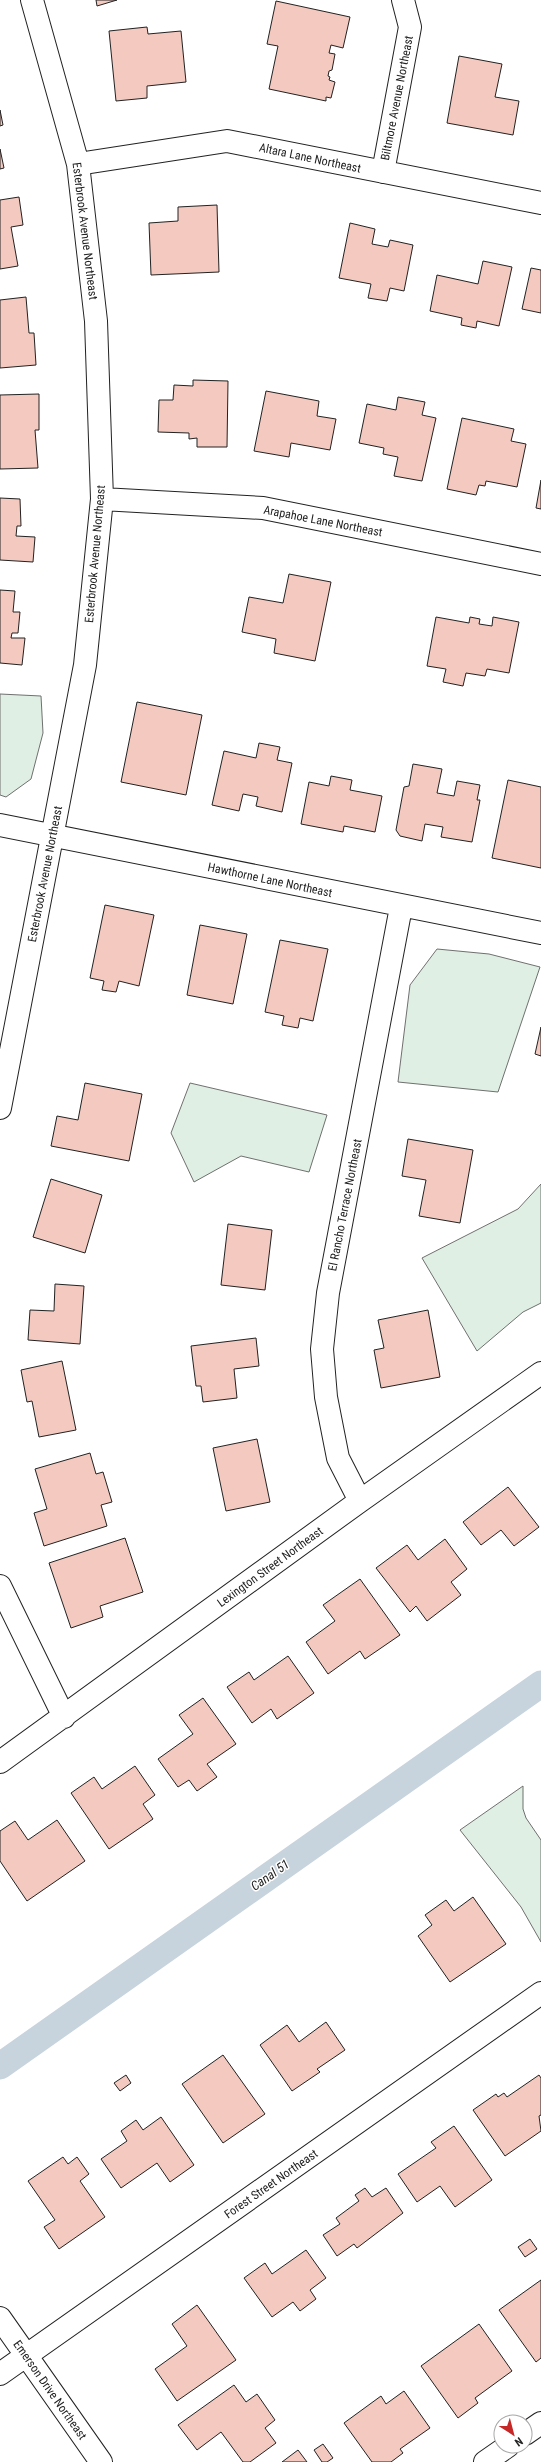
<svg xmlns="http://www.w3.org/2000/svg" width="541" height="2462" font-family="'Roboto Condensed',sans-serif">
<rect width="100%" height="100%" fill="#fff"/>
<!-- green -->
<path fill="#e0efe3" stroke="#6f6f6f" d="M 0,694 L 41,696 L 43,733 L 31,779 L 6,797 L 0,795 Z
M 437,949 L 489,954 L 540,967 L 498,1092 L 398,1082 L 410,985 Z
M 190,1083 L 327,1115 L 309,1172 L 241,1156 L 194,1182 L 171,1133 Z
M 541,1184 L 541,1303 L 523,1312 L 477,1351 L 422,1258 L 518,1209 Z
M 523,1786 L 523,1809 L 526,1818 L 541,1840 L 541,1942 L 521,1907 L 460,1830 Z"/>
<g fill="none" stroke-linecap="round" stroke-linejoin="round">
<!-- canal -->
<path stroke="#c7d3dd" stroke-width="27" d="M 0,2066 L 541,1684"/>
</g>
<!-- building -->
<path fill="#f3c9c0" stroke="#222" d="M 96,0 L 117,0 L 97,6 Z
M 276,1 L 350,17 L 343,48 L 331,45 L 329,53 L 335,54 L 332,70 L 329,71 L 328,76 L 330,77 L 329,80 L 335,82 L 331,98 L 326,97 L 326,101 L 269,89 L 278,46 L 267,44 Z
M 147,27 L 148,34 L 181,31 L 186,82 L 147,86 L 147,98 L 116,101 L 109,31 Z
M 459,56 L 502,64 L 495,97 L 519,101 L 513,135 L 447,123 Z
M 0,110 L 3,125 L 0,126 Z
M 0,149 L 4,168 L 0,169 Z
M 19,197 L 23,225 L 11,227 L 18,266 L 0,269 L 0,200 Z
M 217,205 L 219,272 L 151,275 L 149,223 L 178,221 L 178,207 Z
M 350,223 L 375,229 L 372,244 L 388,247 L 390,240 L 413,245 L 404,291 L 390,288 L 387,301 L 368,298 L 371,284 L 339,278 Z
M 483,261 L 512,267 L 499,326 L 477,321 L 476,328 L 461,325 L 462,318 L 430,311 L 437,275 L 478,284 Z
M 531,268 L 541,270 L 541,313 L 522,309 Z
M 26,297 L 29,333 L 34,333 L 36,365 L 0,368 L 0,300 Z
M 193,380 L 228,381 L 227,447 L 197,447 L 197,438 L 189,439 L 189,433 L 158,432 L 159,400 L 173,400 L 174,385 L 193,386 Z
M 266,391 L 319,401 L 317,416 L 336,419 L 330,450 L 291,443 L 289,457 L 254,451 Z
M 39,394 L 39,430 L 35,430 L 38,468 L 0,469 L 0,395 Z
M 398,397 L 425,402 L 422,415 L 436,418 L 422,481 L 394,476 L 398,457 L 383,454 L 384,448 L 359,443 L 367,404 L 396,410 Z
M 462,418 L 514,429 L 511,441 L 526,444 L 517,487 L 486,481 L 485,486 L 479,485 L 476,495 L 447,489 Z
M 541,480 L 541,509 L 536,508 Z
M 0,498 L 20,499 L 21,526 L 17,526 L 16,536 L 35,537 L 33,562 L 0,560 Z
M 289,574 L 331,582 L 315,661 L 274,653 L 276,639 L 242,632 L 249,597 L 283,603 Z
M 0,590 L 15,591 L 13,612 L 20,612 L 18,633 L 12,633 L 11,638 L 25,638 L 22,665 L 0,663 Z
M 436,617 L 469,623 L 470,617 L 480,619 L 479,624 L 492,626 L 493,617 L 519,622 L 509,673 L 487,669 L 485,676 L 466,673 L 463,686 L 443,682 L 446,669 L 427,666 Z
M 137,702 L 202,715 L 186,795 L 121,782 Z
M 259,743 L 280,747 L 277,760 L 292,763 L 282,812 L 256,806 L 258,797 L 243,794 L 239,811 L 212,805 L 224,751 L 256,758 Z
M 413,764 L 442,769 L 437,793 L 454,796 L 457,781 L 480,785 L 477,800 L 480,800 L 472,842 L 441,837 L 443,827 L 425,824 L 422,841 L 400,836 L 396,830 L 404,787 L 409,786 Z
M 331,776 L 352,780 L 350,790 L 382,796 L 375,832 L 344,826 L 343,832 L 301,824 L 309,782 L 329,786 Z
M 508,780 L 541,787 L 541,868 L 492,858 Z
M 105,905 L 154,915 L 139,986 L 119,981 L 116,992 L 102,990 L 104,981 L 90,978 Z
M 200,925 L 247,934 L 233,1004 L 187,995 Z
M 280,940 L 328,949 L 313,1021 L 300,1018 L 298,1028 L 282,1025 L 284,1016 L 265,1012 Z
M 541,1027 L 541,1056 L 535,1054 Z
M 85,1083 L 142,1094 L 129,1161 L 51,1146 L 57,1116 L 78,1120 Z
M 408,1139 L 473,1150 L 460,1223 L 419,1216 L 426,1180 L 402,1176 Z
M 51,1179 L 102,1195 L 85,1253 L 33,1237 Z
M 228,1224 L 272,1230 L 265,1290 L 221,1285 Z
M 55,1284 L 84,1286 L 80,1344 L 28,1340 L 30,1310 L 54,1311 Z
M 428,1310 L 440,1377 L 381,1388 L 374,1350 L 384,1348 L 378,1320 Z
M 256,1338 L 259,1366 L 234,1369 L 237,1398 L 203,1402 L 201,1386 L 196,1386 L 191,1346 Z
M 62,1361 L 76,1430 L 39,1437 L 32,1401 L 27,1402 L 21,1370 Z
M 257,1439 L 270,1502 L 226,1511 L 213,1448 Z
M 90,1453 L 96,1474 L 103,1472 L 112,1502 L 101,1505 L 107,1526 L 44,1546 L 34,1513 L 47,1509 L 35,1469 Z
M 508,1487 L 539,1527 L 514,1546 L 501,1530 L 481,1545 L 463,1522 Z
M 125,1538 L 143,1592 L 100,1606 L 103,1617 L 71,1628 L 49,1563 Z
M 445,1539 L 467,1569 L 451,1582 L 461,1595 L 427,1621 L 416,1606 L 410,1612 L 376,1568 L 407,1545 L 418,1560 Z
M 360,1579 L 400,1635 L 365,1659 L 360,1651 L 328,1674 L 306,1642 L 335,1621 L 323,1605 Z
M 288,1656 L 314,1693 L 277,1719 L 271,1709 L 252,1723 L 227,1687 L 249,1672 L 254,1680 Z
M 203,1698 L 236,1744 L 207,1764 L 217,1777 L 197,1791 L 189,1780 L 178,1787 L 158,1759 L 193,1734 L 179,1715 Z
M 135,1766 L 155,1795 L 143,1804 L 153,1819 L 109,1849 L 71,1793 L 94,1777 L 102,1789 Z
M 57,1820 L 85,1861 L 27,1901 L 0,1861 L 0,1831 L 15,1821 L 28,1840 Z
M 473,1897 L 506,1944 L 450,1982 L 418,1936 L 432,1925 L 425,1915 L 446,1900 L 454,1911 Z
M 326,2022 L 345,2050 L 317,2069 L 320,2072 L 292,2091 L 260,2045 L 287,2025 L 299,2042 Z
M 223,2055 L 265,2114 L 223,2143 L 182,2084 Z
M 126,2075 L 131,2083 L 120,2091 L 114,2083 Z
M 539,2075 L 541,2078 L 541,2115 L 539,2116 L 541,2131 L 505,2156 L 473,2110 L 496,2094 L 498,2097 L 504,2093 L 507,2097 Z
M 161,2117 L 194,2165 L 170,2182 L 157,2163 L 121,2188 L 101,2159 L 127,2141 L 121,2131 L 136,2120 L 143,2130 Z
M 454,2126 L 492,2180 L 455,2207 L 440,2186 L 417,2202 L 398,2174 L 436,2148 L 431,2142 Z
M 63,2157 L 68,2164 L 77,2157 L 89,2174 L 80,2181 L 105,2217 L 59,2249 L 44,2227 L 55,2220 L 28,2181 Z
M 365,2188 L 372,2197 L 386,2188 L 403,2213 L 357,2248 L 354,2244 L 337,2256 L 323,2235 L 340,2224 L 336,2218 L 359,2201 L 355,2195 Z
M 530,2239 L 537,2249 L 525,2257 L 518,2247 Z
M 306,2250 L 326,2278 L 310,2290 L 316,2299 L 300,2311 L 293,2302 L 272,2317 L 244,2278 L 265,2263 L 272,2274 Z
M 541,2280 L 541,2358 L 536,2362 L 499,2310 Z
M 197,2305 L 236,2360 L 177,2401 L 155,2369 L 187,2346 L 172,2324 Z
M 479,2324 L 512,2371 L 475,2398 L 478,2403 L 458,2418 L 421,2366 Z
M 234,2385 L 246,2402 L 257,2394 L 275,2420 L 265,2428 L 276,2443 L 250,2462 L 243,2462 L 221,2432 L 197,2450 L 178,2425 Z
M 404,2391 L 430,2428 L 400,2449 L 403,2453 L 391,2462 L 372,2462 L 344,2423 L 381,2396 L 386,2404 Z
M 323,2444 L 333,2458 L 327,2462 L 322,2462 L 314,2450 Z
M 298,2450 L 307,2462 L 282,2462 Z"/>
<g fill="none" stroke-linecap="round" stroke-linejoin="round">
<defs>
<path id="minor" d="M 78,164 L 227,141 L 541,203
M 383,172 L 410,27 L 403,0
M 102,499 L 263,508 L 541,564
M 0,825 L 541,933
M 0,1108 L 85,665 L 102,499 L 96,321 L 78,164 L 32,0
M 360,1501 L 338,1458 L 326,1397 L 322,1349 L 328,1293 L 401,907
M 0,1586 L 64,1717
M 0,1762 L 360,1501 L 541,1373
M 0,2318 L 101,2462
M 0,2374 L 541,1993
M 525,2434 L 541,2423
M 485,2462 L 508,2446"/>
</defs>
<!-- minor casing -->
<use href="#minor" stroke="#222" stroke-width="24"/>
<!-- minor -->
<use href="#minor" stroke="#fff" stroke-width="22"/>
</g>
<g text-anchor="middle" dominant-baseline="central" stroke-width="3" stroke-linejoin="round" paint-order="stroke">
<!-- street labels -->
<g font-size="12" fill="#222" stroke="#fff">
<text transform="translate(397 98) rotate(-79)">Biltmore Avenue Northeast</text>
<text transform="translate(310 158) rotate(12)">Altara Lane Northeast</text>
<text transform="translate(85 231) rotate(83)">Esterbrook Avenue Northeast</text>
<text transform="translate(323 521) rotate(11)">Arapahoe Lane Northeast</text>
<text transform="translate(95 554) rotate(-85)">Esterbrook Avenue Northeast</text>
<text transform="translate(45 874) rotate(-79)">Esterbrook Avenue Northeast</text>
<text transform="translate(270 880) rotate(12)">Hawthorne Lane Northeast</text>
<text transform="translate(345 1205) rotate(-79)">El Rancho Terrace Northeast</text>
<text transform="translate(270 1567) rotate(-36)">Lexington Street Northeast</text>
<text transform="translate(271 2184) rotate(-35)">Forest Street Northeast</text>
<text transform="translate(50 2390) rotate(55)">Emerson Drive Northeast</text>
</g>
<!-- water labels -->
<g font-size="13" font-style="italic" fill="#222" stroke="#fff">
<text transform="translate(270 1875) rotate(-35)">Canal 51</text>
</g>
</g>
<!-- north arrow -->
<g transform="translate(513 2434) rotate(144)"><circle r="19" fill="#ffffff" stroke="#a7a7a7"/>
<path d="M0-3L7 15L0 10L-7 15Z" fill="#c62828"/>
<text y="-6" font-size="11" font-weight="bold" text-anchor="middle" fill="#222222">N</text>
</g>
</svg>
